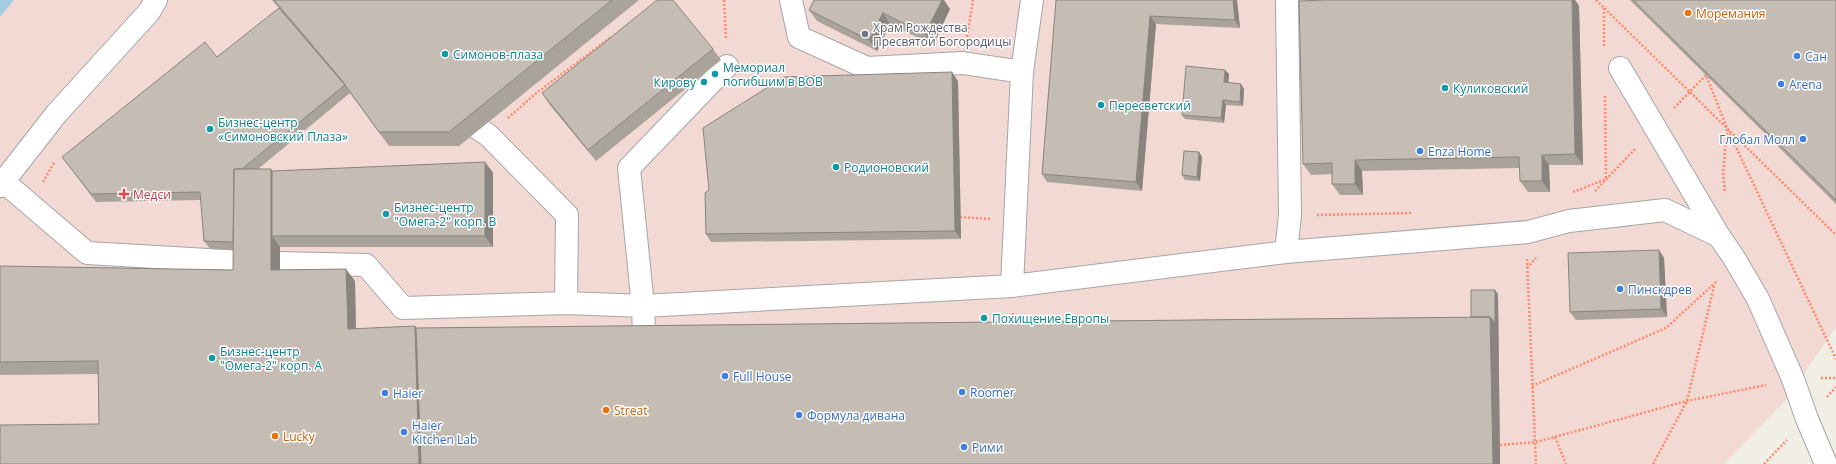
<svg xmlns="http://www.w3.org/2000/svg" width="1836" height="464" font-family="'Open Sans',sans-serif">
<rect width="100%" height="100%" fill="#f0eee5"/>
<!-- commercial -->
<path fill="#f2d9d4" d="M 14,0 L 1836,0 L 1836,327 L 1785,401 L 1724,464 L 0,464 L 0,17 Z"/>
<!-- water -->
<path fill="#a4cbe0" d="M 0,0 L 14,0 L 0,17 Z"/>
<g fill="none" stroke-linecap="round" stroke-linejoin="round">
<defs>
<path id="minor" d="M 791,0 L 799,37 L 867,68 L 963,63 L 1022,72
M 1620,68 L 1719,236
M 473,125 L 488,135 L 567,215 L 566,303
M 4,182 L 87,253 L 242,262
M 0,186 L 57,113 L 149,12 L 156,0
M 1286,252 L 1290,215 L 1287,0
M 280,263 L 366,265 L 403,308 L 566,303 L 643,306 L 1012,286 L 1286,252 L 1528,232 L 1569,221 L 1665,210 L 1719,236 L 1734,258 L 1758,299 L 1793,379 L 1807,419 L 1826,464
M 1012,286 L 1022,72 L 1032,0
M 644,337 L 643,306 L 629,168 L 727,66"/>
</defs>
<!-- minor casing -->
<use href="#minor" stroke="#a6a6a6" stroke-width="24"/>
<!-- path -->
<path stroke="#ff8968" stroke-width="2.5" stroke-dasharray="2 2" stroke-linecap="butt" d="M 724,0 L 726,39
M 1596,0 L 1836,235
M 1604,8 L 1604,47
M 967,37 L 973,0
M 1605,96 L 1606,179
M 1674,108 L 1706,75 L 1727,128 L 1723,175 L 1725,192
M 508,118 L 534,95 L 611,37
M 1728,130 L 1836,359
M 43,182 L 54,163
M 1595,191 L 1636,148
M 1573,192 L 1606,179
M 1317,215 L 1412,213
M 960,217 L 990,219
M 1527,259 L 1536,464
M 1527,268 L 1536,258
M 1013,313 L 1013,324
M 1821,378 L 1836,378
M 1532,386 L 1666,328 L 1717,281
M 1827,397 L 1836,387
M 1555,437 L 1566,464
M 1500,445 L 1536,442 L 1687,401 L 1766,385
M 1653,464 L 1687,401 L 1714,286
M 1764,464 L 1787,440"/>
<!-- minor -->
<use href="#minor" stroke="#fff" stroke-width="22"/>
</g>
<!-- wall -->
<path fill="#a9a39b" d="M 272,0 L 639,0 L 459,146 L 389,146 L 350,93 L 258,169 L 271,169 L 272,171 L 485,162 L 493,173 L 493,247 L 280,247 L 280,270 L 355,281 L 356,329 L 415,326 L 416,328 L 1471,317 L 1498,294 L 1500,464 L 99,424 L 98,374 L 0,375 L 0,266 L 233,270 L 233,250 L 210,249 L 204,241 L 201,200 L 96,202 L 62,157 L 217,57 L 279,8 Z
M 1056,0 L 1237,0 L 1240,28 L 1156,24 L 1142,191 L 1047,182 L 1042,174 Z
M 1325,0 L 1575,0 L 1579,6 L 1583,165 L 1549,165 L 1550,192 L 1528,192 L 1520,181 L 1520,168 L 1362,171 L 1363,195 L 1340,195 L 1332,184 L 1332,174 L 1311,175 L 1303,164 Z
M 1630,0 L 1836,0 L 1836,204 Z
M 950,9 L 933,45 L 890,24 L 877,51 L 817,21 L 809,10 Z
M 713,49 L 721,60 L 596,161 L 549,104 L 542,93 Z
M 1225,70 L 1229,74 L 1228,83 L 1241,84 L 1244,89 L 1243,106 L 1226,105 L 1224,123 L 1185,119 L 1182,115 Z
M 958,81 L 961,239 L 711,242 L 706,234 L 709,190 Z
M 1199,152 L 1202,157 L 1200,181 L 1185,180 L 1182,175 Z
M 1659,250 L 1664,258 L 1667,317 L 1576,320 L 1570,312 Z"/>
<!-- shaded-wall -->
<path fill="#8a847e" d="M 942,0 L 944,0 L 950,9 L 933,45 L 925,34 Z
M 1233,0 L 1237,0 L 1240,28 L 1235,20 Z
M 1572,0 L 1575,0 L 1579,6 L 1583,165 L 1575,154 Z
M 883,13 L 890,24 L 877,51 L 869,40 Z
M 1150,16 L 1156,24 L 1142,191 L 1136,182 Z
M 1225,70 L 1229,74 L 1228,87 L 1224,82 Z
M 952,72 L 958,81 L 961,239 L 955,231 Z
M 1241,84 L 1244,89 L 1243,106 L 1240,102 Z
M 1223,100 L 1226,105 L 1224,123 L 1221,118 Z
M 1199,152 L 1202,157 L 1200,181 L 1197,177 Z
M 1542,155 L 1549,165 L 1550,192 L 1542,181 Z
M 1355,160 L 1362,171 L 1363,195 L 1355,184 Z
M 485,162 L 493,173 L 493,247 L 485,236 Z
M 271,169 L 280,182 L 272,236 L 280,247 L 280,282 L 271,270 Z
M 1659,250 L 1664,258 L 1667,317 L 1661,309 Z
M 346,269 L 355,281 L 356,342 L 348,329 Z
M 1495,290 L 1498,294 L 1500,464 L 1493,464 L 1490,317 Z
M 415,326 L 424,339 L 428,464 L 419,464 Z"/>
<!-- building -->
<path fill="#c5bdb4" stroke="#8a847e" d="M 274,0 L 612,0 L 449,132 L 379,132 L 340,78 Z
M 657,0 L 673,0 L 713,49 L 588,150 L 542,93 Z
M 814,0 L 942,0 L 925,34 L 883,13 L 869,40 L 809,10 Z
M 1056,0 L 1233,0 L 1235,20 L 1150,16 L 1136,182 L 1042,174 Z
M 1325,0 L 1572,0 L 1575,154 L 1542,155 L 1542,181 L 1520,181 L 1519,157 L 1355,160 L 1355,184 L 1332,184 L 1332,163 L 1303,164 L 1299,1 Z
M 1633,0 L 1836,0 L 1836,200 Z
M 279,8 L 345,85 L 242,169 L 234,169 L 233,242 L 204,241 L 200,192 L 91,194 L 62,157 L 205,42 L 217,57 Z
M 1186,66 L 1225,70 L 1224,82 L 1241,84 L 1240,102 L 1223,100 L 1221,118 L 1182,115 Z
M 952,72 L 955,231 L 706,234 L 705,193 L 709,190 L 703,128 L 784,77 Z
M 1184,151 L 1199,152 L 1197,177 L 1182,175 Z
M 485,162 L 485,236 L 272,236 L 272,171 Z
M 234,169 L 271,169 L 271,270 L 346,269 L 348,329 L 415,326 L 419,464 L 0,464 L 0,425 L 99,424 L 98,361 L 0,362 L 0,266 L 233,270 Z
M 1659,250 L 1661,309 L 1570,312 L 1568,253 Z
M 1471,290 L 1495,290 L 1495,323 L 1490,317 L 1471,317 Z
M 1490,317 L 1493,464 L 421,464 L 416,328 Z"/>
<!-- markers -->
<g fill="#e8710a" stroke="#fff" stroke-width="1.5">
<circle cx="1688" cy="13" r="4"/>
<circle cx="606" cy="410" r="4"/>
<circle cx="275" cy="436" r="4"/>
</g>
<circle fill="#6b7280" stroke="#fff" stroke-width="1.5" cx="865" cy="34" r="4"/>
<g fill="#0f9aa8" stroke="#fff" stroke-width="1.5">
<circle cx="445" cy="54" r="4"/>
<circle cx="715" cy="74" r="4"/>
<circle cx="704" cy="82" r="4"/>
<circle cx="1445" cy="88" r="4"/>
<circle cx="1101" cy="105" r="4"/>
<circle cx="210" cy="129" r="4"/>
<circle cx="836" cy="167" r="4"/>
<circle cx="386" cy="214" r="4"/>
<circle cx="984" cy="318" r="4"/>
<circle cx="212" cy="358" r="4"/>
</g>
<g fill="#3f7fe0" stroke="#fff" stroke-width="1.5">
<circle cx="1797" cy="56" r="4"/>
<circle cx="1781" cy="84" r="4"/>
<circle cx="1803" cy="139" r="4"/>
<circle cx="1420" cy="151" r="4"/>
<circle cx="1620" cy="289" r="4"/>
<circle cx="725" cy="376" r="4"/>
<circle cx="962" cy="392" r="4"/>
<circle cx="385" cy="393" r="4"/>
<circle cx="799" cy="415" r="4"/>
<circle cx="404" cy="432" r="4"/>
<circle cx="964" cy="447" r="4"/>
</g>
<path fill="#e0444e" stroke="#fff" stroke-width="1.5" d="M122 188h4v4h4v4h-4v4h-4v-4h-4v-4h4z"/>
<g text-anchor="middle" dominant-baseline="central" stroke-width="3" stroke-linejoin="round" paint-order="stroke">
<!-- food labels -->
<g font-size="12" fill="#c56008" stroke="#fff" text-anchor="start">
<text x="1696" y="13">Моремания</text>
<text x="614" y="410">Streat</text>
<text x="283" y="436">Lucky</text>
</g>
<!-- worship labels -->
<g font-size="12" fill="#5b616d" stroke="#fff" text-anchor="start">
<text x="873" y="27">Храм Рождества<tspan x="873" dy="14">Пресвятой Богородицы</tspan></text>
</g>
<!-- culture labels -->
<g font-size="12" fill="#0d838f" stroke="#fff" text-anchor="start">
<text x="453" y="54">Симонов-плаза</text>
<text x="723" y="67">Мемориал<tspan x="723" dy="14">погибшим в ВОВ</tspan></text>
<text x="696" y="82" text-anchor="end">Кирову</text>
<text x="1453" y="88">Куликовский</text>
<text x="1109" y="105">Пересветский</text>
<text x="218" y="122">Бизнес-центр<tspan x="218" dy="14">«Симоновский Плаза»</tspan></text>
<text x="844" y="167">Родионовский</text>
<text x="394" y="207">Бизнес-центр<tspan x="394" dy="14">"Омега-2" корп. B</tspan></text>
<text x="992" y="318">Похищение Европы</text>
<text x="220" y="351">Бизнес-центр<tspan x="220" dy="14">"Омега-2" корп. A</tspan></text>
</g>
<!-- shop labels -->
<g font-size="12" fill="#366cbe" stroke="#fff" text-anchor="start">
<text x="1805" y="56">Сан</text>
<text x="1789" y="84">Arena</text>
<text x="1795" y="139" text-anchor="end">Глобал Молл</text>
<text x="1428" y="151">Enza Home</text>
<text x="1628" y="289">Пинскдрев</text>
<text x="733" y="376">Full House</text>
<text x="970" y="392">Roomer</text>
<text x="393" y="393">Haier</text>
<text x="807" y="415">Формула дивана</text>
<text x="412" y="425">Haier<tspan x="412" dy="14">Kitchen Lab</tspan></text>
<text x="972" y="447">Рими</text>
</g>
<!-- health labels -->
<g font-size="12" fill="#be3a42" stroke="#fff" text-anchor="start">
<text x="133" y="194">Медси</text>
</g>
</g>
</svg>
